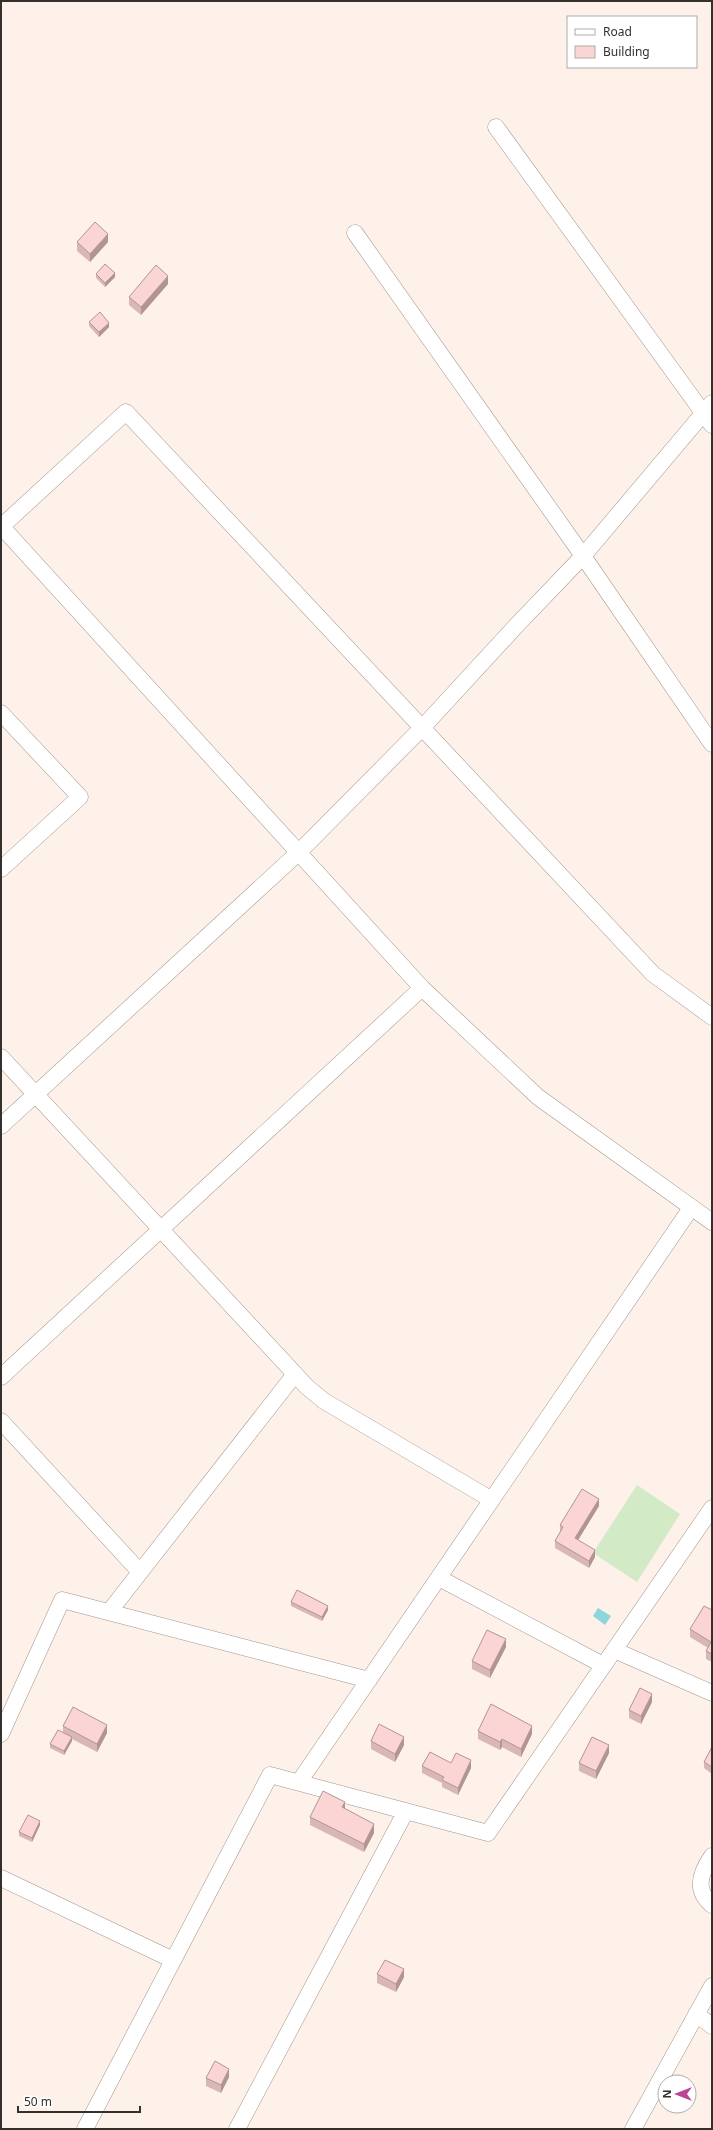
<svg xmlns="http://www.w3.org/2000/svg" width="713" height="2130" font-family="'Noto Sans',sans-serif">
<rect width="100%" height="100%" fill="#fdf1e9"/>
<!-- grass -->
<path fill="#d2eac6" d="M 637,1485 L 680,1514 L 637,1582 L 593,1553 Z"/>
<!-- water -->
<path fill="#8ed5dc" d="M 598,1608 L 611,1616 L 605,1625 L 593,1616 Z"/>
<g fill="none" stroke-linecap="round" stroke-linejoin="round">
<defs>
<path id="minor" d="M 496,127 L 712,425
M 355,233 L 583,556 L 712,744
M 1,526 L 422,988 L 538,1097 L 712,1222
M 2,526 L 126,412 L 653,974 L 712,1017
M 1,713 L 80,797 L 1,869
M 1,1057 L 307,1387 L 324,1401 L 492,1500
M 1,1126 L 298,853 L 422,728 L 515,627 L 583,556 L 712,403
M 1,1377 L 422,988
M 1,1421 L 140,1572
M 439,1578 L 603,1665
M 109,1612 L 295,1374
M 614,1650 L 712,1693
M 1,1734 L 62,1600 L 369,1680
M 299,1782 L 691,1208
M 712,1856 C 700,1873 694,1890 712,1905
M 1,1878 L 173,1960
M 696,2014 L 712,2026
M 85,2129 L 270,1775 L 488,1833 L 712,1508
M 237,2129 L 406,1811
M 633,2129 L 712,1986"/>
</defs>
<!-- minor casing -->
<use href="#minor" stroke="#a1968f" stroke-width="17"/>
<!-- minor -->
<use href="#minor" stroke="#fff" stroke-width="16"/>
</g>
<!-- wall -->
<path fill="#d8b7b5" d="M 77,242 L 108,242 L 90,262 L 77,251 Z
M 96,274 L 115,277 L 105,287 L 96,278 Z
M 168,284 L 141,315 L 129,305 L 129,297 Z
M 89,322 L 109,327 L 99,337 L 89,326 Z
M 599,1506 L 578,1540 L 595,1557 L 589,1568 L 555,1548 L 555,1541 L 560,1532 L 560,1525 Z
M 291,1602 L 328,1610 L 322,1621 L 291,1606 Z
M 712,1610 L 712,1662 L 706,1659 L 706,1651 L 708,1648 L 690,1637 L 690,1629 Z
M 506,1647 L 490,1678 L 472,1669 L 472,1661 Z
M 652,1702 L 641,1724 L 629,1718 L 629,1710 Z
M 63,1726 L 107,1733 L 97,1752 L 72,1739 L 72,1741 L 64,1755 L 50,1748 L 50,1744 L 63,1732 Z
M 478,1731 L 532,1734 L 521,1757 L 502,1747 L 500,1750 L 478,1739 Z
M 371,1741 L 404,1745 L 395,1762 L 371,1749 Z
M 712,1747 L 712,1774 L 704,1768 L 704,1762 Z
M 609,1753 L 596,1779 L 579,1771 L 579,1763 Z
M 451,1763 L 471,1768 L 458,1795 L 442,1787 L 442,1783 L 422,1773 L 422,1766 Z
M 345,1809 L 374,1833 L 364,1852 L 310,1825 L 310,1817 Z
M 40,1825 L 32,1842 L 19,1836 L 19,1832 Z
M 377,1974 L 404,1977 L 396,1992 L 377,1983 Z
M 229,2077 L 221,2093 L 206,2086 L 206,2078 Z"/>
<!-- shaded-wall -->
<path fill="#b09594" d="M 108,234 L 108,242 L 90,262 L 90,254 Z
M 115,273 L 115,277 L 105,287 L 105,283 Z
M 168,276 L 168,284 L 141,315 L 141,307 Z
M 109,323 L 109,327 L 99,337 L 99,332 Z
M 599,1499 L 599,1506 L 575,1545 L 575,1538 Z
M 595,1550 L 595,1557 L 589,1568 L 589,1561 Z
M 328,1606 L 328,1610 L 322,1621 L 322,1617 Z
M 506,1639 L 506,1647 L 490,1678 L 490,1670 Z
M 652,1694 L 652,1702 L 641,1724 L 641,1716 Z
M 107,1725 L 107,1733 L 97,1752 L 97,1744 Z
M 532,1726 L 532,1734 L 521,1757 L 521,1749 Z
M 72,1737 L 72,1741 L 64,1755 L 64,1751 Z
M 404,1737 L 404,1745 L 395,1762 L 395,1754 Z
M 502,1739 L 502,1747 L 500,1750 L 500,1742 Z
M 609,1745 L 609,1753 L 596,1779 L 596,1771 Z
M 471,1760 L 471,1768 L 458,1795 L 458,1788 Z
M 345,1802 L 345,1810 L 342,1807 Z
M 40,1821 L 40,1825 L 32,1842 L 32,1838 Z
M 374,1824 L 374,1833 L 364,1852 L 364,1844 Z
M 404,1969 L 404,1977 L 396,1992 L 396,1984 Z
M 229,2069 L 229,2077 L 221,2093 L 221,2085 Z"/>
<!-- building -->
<path fill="#fbd5d3" stroke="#b09594" d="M 95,222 L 108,234 L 90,254 L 77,242 Z
M 105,264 L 115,273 L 105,283 L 96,274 Z
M 156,265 L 168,276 L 141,307 L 129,297 Z
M 100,312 L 109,323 L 99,332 L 89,322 Z
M 582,1489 L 599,1499 L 575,1538 L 595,1550 L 589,1561 L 555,1541 L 563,1527 L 560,1525 Z
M 297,1590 L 328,1606 L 322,1617 L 291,1602 Z
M 704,1606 L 712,1610 L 712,1654 L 706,1651 L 711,1642 L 690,1629 Z
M 487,1630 L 506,1639 L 490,1670 L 472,1661 Z
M 640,1688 L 652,1694 L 641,1716 L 629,1710 Z
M 491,1704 L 532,1726 L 521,1749 L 502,1739 L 500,1742 L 478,1731 Z
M 73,1707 L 107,1725 L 97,1744 L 63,1726 Z
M 379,1724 L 404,1737 L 395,1754 L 371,1741 Z
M 58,1730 L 72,1737 L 64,1751 L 50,1744 Z
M 592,1737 L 609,1745 L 596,1771 L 579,1763 Z
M 712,1747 L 712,1767 L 704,1762 Z
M 430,1752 L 451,1763 L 456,1753 L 471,1760 L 458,1788 L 442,1780 L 444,1777 L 422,1766 Z
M 323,1791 L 345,1802 L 342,1807 L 374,1824 L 364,1844 L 310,1817 Z
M 28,1815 L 40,1821 L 32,1838 L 19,1832 Z
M 385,1960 L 404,1969 L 396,1984 L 377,1974 Z
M 215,2061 L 229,2069 L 221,2085 L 206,2078 Z"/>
<!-- border -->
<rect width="713" height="2130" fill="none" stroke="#34302d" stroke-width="4"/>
<!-- legend -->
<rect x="567" y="16" width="130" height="52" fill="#ffffff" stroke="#aeacab"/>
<rect x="575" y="29" width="20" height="6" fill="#ffffff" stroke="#aeacab"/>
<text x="603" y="36" font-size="12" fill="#34302d">Road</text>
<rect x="575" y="46" width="20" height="12" fill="#fbd5d3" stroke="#aeacab"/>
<text x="603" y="56" font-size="12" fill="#34302d">Building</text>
<!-- north arrow -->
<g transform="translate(677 2094) rotate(270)"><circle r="19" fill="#ffffff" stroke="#aeacab"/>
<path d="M0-3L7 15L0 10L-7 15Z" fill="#bd4395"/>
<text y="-6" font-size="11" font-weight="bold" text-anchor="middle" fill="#34302d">N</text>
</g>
<!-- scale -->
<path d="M18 2106v6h122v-6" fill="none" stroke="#34302d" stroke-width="2"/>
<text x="24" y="2106" font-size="12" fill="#34302d" stroke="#ffffff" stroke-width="3" paint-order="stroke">50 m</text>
</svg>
